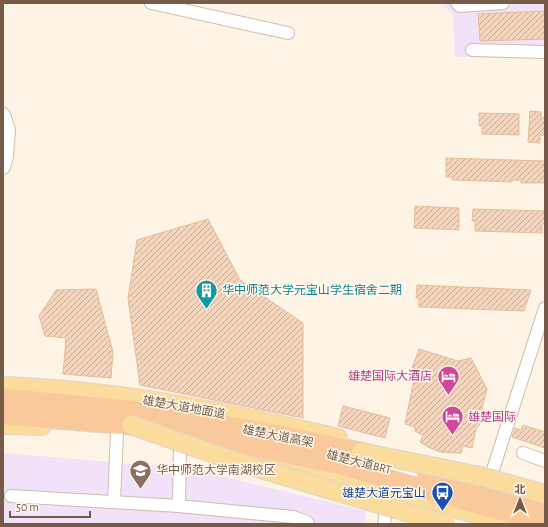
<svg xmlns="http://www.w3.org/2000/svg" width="548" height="527" font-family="'Alegreya Sans','Noto Sans SC',sans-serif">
<defs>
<pattern id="building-hatch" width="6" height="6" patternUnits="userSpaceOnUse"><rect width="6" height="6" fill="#f3d4bc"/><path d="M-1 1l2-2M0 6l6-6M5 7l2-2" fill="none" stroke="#c9af9b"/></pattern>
</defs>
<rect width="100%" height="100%" fill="#fdf4e5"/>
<!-- education -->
<path fill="#f1e1f9" d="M 441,3 L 545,3 L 545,58 L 455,57 L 453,14 Z
M 3,453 L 192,469 L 366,511 L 364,524 L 3,524 Z"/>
<!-- building -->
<path fill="url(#building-hatch)" stroke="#e6bb9c" d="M 545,11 L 545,39 L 480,41 L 478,14 Z
M 530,111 L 541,112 L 541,117 L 545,118 L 545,135 L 540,135 L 540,143 L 528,142 Z
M 479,113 L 519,114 L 519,135 L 482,134 L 482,126 L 479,126 Z
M 446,158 L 545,161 L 545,183 L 521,183 L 521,180 L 512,180 L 512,182 L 452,180 L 452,177 L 446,177 Z
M 415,206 L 459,208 L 459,230 L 414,228 Z
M 473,209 L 545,211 L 545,224 L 542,224 L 542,233 L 475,231 L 475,221 L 472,221 Z
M 208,219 L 240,280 L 303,323 L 303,418 L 140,385 L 128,298 L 137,240 Z
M 417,285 L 531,290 L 524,311 L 419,307 L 419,298 L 416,298 Z
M 96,289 L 113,352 L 111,378 L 63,374 L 66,338 L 45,336 L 39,316 L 56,290 Z
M 419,349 L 458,361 L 471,358 L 487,389 L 483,404 L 481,423 L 476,429 L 472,448 L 463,446 L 461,453 L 440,452 L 428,447 L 420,442 L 423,435 L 420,434 L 415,431 L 415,427 L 405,424 L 416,369 L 412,368 Z
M 343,406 L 390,418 L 385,438 L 338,426 Z
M 523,425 L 545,432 L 545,448 L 512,437 L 515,428 L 521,430 Z"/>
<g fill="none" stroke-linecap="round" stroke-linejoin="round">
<defs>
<path id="service" d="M 375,465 L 426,479"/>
<path id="minor" d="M 151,3 L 288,33
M 457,3 L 460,6 L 503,3
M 472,50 L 545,52
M 523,453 L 545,461
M 489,482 L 545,308
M 11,496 L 179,506 L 293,517 L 307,522 L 308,524
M 114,502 L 117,433
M 179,506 L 180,442
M 384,524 L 387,500"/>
<path id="tertiary" d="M 3,115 L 8,130 L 6,156 L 3,167"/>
<path id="primary" d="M 3,386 C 116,390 228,412 338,438
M 3,425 L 42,426
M 271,459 L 389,489 L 509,524"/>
<path id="trunk" d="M 3,398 L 128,410 L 264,432 L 361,452 L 378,458
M 3,415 L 131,425 L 252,446 L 341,465 L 538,521
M 426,472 L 545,510"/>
</defs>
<!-- service casing -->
<use href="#service" stroke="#cfbcab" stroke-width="8"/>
<!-- minor casing -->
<use href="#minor" stroke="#cfbcab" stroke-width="14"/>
<!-- tertiary casing -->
<use href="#tertiary" stroke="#cfbcab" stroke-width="16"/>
<!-- primary casing -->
<use href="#primary" stroke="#dbd4d0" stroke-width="20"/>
<!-- trunk casing -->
<use href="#trunk" stroke="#dbd4d0" stroke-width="21"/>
<!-- service -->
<use href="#service" stroke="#fff" stroke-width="6"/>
<!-- minor -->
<use href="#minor" stroke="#fff" stroke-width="12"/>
<!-- tertiary -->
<use href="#tertiary" stroke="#fff" stroke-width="14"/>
<!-- primary -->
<use href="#primary" stroke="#fcdc9c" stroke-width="18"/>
<!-- trunk -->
<use href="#trunk" stroke="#fac99b" stroke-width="19"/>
<defs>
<path id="primary-bridge" d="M 131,425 L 237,462 L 446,524
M 361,452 L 480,476 L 545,494"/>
</defs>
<!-- primary-bridge casing -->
<use href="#primary-bridge" stroke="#dbd4d0" stroke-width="20" stroke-linecap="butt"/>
<!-- primary-bridge -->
<use href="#primary-bridge" stroke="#fcdc9c" stroke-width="18"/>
</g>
<!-- icons -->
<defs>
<symbol id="building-pin" viewBox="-11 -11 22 30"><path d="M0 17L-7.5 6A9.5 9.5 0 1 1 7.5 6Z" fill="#0f9aa8" stroke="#fff8eb"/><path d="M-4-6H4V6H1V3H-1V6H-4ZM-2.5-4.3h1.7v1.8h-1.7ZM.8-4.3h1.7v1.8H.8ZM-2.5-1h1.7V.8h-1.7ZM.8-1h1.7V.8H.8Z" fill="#fff"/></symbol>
<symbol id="hotel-pin" viewBox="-11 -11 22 30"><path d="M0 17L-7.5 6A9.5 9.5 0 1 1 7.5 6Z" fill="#d1479c" stroke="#fff8eb"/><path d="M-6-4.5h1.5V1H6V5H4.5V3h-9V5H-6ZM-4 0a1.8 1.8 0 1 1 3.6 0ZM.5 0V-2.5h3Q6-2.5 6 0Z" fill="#fff"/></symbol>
<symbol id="university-pin" viewBox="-11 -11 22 30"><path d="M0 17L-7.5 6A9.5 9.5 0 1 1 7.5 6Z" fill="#8d6e63" stroke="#fff8eb"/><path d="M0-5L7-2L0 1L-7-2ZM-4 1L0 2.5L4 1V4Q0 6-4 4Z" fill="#fff"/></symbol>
<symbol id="bus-pin" viewBox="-11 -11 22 30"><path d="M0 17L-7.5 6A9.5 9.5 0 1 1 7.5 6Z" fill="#1a4fb4" stroke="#fff8eb"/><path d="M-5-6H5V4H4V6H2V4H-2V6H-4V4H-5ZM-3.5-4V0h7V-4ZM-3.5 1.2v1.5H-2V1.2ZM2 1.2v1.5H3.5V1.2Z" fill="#fff"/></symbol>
</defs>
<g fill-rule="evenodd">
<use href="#building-pin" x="194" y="278" width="25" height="34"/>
<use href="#hotel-pin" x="436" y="364" width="25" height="34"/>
<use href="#hotel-pin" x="440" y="404" width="25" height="34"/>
<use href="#university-pin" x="128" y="458" width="25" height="34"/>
<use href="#bus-pin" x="430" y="480" width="25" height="34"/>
</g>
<g text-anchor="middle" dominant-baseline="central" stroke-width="3" stroke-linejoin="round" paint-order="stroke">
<!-- culture labels -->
<g font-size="12" fill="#0d838f" stroke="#fff8eb" text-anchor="start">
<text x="222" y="290">华中师范大学元宝山学生宿舍二期</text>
</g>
<!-- hotel labels -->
<g font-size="12" fill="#b23c85" stroke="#fff8eb" text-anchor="end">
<text x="432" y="376">雄楚国际大酒店</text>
<text x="468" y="417" text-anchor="start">雄楚国际</text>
</g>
<!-- street labels -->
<g font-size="12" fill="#765b49" stroke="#fff8eb">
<text transform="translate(184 407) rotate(10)">雄楚大道地面道</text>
<text transform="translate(278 436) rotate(11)">雄楚大道高架</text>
<text transform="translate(359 462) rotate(14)">雄楚大道BRT</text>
</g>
<!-- education labels -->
<g font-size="12" fill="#785e54" stroke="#fff8eb" text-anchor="start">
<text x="156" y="470">华中师范大学南湖校区</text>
</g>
<!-- transit labels -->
<g font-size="12" fill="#164399" stroke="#fff8eb" text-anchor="end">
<text x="426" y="493">雄楚大道元宝山</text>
</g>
</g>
<!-- border -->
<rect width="548" height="527" fill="none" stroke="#765b49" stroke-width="8"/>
<!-- north arrow -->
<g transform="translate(520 499)" stroke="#fff8eb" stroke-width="3" paint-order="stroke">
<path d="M0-3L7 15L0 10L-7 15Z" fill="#765b49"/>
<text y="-6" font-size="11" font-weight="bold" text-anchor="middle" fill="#765b49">北</text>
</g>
<!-- scale -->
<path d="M10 511v6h80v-6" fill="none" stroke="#765b49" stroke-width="2"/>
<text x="16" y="511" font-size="12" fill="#765b49" stroke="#fff8eb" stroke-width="3" paint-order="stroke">50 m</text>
</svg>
